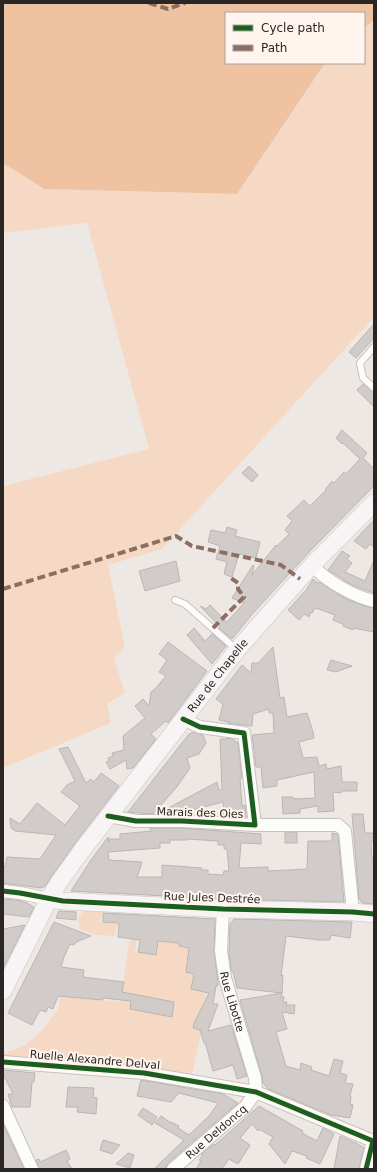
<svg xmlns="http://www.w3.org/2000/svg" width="377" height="1172" font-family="'DejaVu Sans',sans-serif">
<rect width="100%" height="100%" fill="#eee8e4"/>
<!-- green -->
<path fill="#f6d9c5" d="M 374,20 L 374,317 L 162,549 L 108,565 L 125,647 L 114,657 L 125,693 L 107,704 L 111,723 L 3,768 L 3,486 L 149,449 L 87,223 L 3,233 L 3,163 L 44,189 L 237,194 L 325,63 L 364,63 L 364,28 Z
M 83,910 L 102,911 L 100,922 L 117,923 L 115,936 L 97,935 L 78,929 L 81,923 L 77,922 Z
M 131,931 L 138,932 L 135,951 L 141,952 L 156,941 L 186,941 L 207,985 L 205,1000 L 203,1001 L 202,1030 L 191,1078 L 3,1057 L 3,1054 L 25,1045 L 39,1034 L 58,1009 L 60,999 L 57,995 L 120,1002 Z"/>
<!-- forest -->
<path fill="#efc3a1" d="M 3,3 L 374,3 L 374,20 L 364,28 L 364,13 L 226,13 L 226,63 L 325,63 L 237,194 L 44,189 L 3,163 Z"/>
<!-- building -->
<path fill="#d1ccca" stroke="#bbb6b2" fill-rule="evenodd" d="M 374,324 L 374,338 L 356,358 L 349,352 Z
M 363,384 L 374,392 L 374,407 L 357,390 Z
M 342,430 L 367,453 L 363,458 L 374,469 L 374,486 L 312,549 L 254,612 L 232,639 L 219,628 L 220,627 L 200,606 L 206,609 L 210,605 L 227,622 L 244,603 L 232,598 L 253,565 L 254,566 L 252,575 L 276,545 L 277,546 L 289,534 L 285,530 L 292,521 L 287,516 L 304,500 L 310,506 L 326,490 L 325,490 L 332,481 L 334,483 L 344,472 L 346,474 L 360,459 L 343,443 L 342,444 L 336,438 Z
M 249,466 L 258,475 L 252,482 L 242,473 Z
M 374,520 L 374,547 L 370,544 L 366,549 L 354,541 Z
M 227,527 L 237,530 L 235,536 L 260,542 L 256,558 L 239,554 L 232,577 L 224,574 L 227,562 L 216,559 L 220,546 L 208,542 L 211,530 L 225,533 Z
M 342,551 L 350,556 L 347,559 L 352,563 L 345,572 L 365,581 L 374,560 L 374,593 L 352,585 L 328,570 Z
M 176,561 L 180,581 L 145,591 L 139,571 Z
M 313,579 L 318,583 L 319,582 L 346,599 L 364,606 L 374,608 L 374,632 L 353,628 L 353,630 L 343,626 L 343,624 L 333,620 L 335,615 L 316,608 L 314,609 L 312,613 L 310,613 L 309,617 L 304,614 L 299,620 L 288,610 L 307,589 Z
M 194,628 L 205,641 L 212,634 L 226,646 L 212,664 L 187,635 Z
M 168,642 L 207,671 L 168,723 L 166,721 L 151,734 L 156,739 L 133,768 L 127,769 L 126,760 L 110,769 L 106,762 L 109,761 L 108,758 L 113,756 L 112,753 L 124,750 L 123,736 L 145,718 L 135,706 L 143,699 L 149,706 L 151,692 L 155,689 L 166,676 L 159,672 L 167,660 L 159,654 Z
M 273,647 L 280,698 L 284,697 L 287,717 L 307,713 L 313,732 L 314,738 L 299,742 L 303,758 L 317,757 L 319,766 L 326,764 L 327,769 L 341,766 L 342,782 L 357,782 L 357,791 L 341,791 L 341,793 L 333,792 L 334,811 L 318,812 L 318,806 L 300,809 L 300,813 L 283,814 L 282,797 L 293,797 L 294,799 L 315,798 L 314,772 L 277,780 L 277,786 L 263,788 L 261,767 L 256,767 L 252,735 L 274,733 L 273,713 L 269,713 L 269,709 L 253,714 L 252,726 L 228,723 L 228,722 L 219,720 L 223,704 L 216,699 L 242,665 L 251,673 L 252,663 L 258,663 Z
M 331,660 L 352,666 L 336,672 L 327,670 Z
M 194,732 L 203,735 L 206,743 L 199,754 L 187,758 L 190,768 L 176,788 L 153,814 L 128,812 L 189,734 Z
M 226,738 L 232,739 L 238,743 L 242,778 L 240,778 L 242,806 L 245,805 L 246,817 L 224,816 L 223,802 L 191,810 L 191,814 L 157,814 L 217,782 L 219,790 L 222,790 L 220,739 L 226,739 Z
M 68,747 L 86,783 L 91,779 L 94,782 L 101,773 L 119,786 L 75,843 L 45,886 L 41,888 L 3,883 L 3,866 L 5,867 L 7,857 L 40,859 L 56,835 L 15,831 L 11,828 L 10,818 L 20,824 L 37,803 L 65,825 L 80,806 L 61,792 L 67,785 L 75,781 L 59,749 Z
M 352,814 L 363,814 L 365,833 L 374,833 L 374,842 L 371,842 L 372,859 L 374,859 L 374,904 L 362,903 L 359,898 Z
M 149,828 L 182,828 L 261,834 L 261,844 L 241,843 L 239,868 L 268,867 L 268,871 L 307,869 L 308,841 L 332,841 L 332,833 L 337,834 L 338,835 L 344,902 L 223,899 L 71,891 L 91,860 L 108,837 L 109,842 L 109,839 L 120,839 L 120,834 L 152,831 ZM 187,839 L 218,841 L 218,845 L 224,845 L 224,849 L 227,849 L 229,871 L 224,871 L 223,875 L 208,874 L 208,870 L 201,870 L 202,868 L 162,865 L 162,877 L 137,877 L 142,862 L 109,860 L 108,852 L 160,848 L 160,843 L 170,843 L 170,840 L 187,840 Z
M 285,832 L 297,832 L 297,843 L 285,843 Z
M 3,899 L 23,901 L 34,907 L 29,917 L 3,914 Z
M 59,911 L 76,912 L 76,920 L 56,918 Z
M 103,913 L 215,919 L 214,952 L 218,982 L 218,986 L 216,986 L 213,1004 L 218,1004 L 208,1031 L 231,1025 L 247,1076 L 237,1079 L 233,1065 L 213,1071 L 205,1042 L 204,1043 L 200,1030 L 193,1028 L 194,1023 L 209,993 L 191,989 L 194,974 L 186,972 L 189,948 L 179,946 L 179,943 L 158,941 L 156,955 L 138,952 L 140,940 L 118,937 L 119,923 L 103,922 Z
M 234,919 L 352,922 L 350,938 L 331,935 L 330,940 L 319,940 L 286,936 L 281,976 L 283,975 L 282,993 L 237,988 L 233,971 L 231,971 L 229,951 L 230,924 Z
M 54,922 L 91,936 L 76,942 L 74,945 L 70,944 L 64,957 L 61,967 L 84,970 L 83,977 L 124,982 L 122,992 L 174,1002 L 172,1017 L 130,1009 L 131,1001 L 103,998 L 103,1000 L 58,996 L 53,1009 L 48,1007 L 46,1012 L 40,1010 L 32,1025 L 8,1013 Z
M 25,925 L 3,969 L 3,929 Z
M 282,993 L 281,997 L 284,997 L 283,1002 L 287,1002 L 286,1005 L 295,1005 L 294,1014 L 282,1012 L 287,1029 L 276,1032 L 286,1066 L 300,1070 L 301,1063 L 312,1067 L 311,1070 L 329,1076 L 334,1059 L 343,1061 L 340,1073 L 347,1075 L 345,1083 L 353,1084 L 350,1096 L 351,1097 L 350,1104 L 353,1105 L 350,1118 L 331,1115 L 268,1089 L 263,1083 L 262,1076 L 240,1000 Z
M 3,1070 L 35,1073 L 34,1082 L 32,1082 L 30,1107 L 12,1107 L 8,1094 L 13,1094 L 3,1074 Z
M 141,1080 L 223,1094 L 238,1103 L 168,1163 L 165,1169 L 154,1169 L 184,1140 L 155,1123 L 161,1116 L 171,1123 L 171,1122 L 179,1126 L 178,1128 L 189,1135 L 209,1116 L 218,1103 L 179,1093 L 171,1102 L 137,1096 Z
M 68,1087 L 94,1088 L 93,1097 L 97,1098 L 96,1114 L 77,1112 L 78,1107 L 66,1107 Z
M 259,1106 L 303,1131 L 302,1133 L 317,1141 L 323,1128 L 334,1134 L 320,1164 L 306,1158 L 307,1156 L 292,1151 L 285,1164 L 269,1144 L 273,1137 L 259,1129 L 258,1131 L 252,1124 L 240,1138 L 250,1145 L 238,1164 L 229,1159 L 222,1169 L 196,1169 L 201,1161 L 199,1160 L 203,1155 L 201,1154 L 214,1144 L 215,1145 Z
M 143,1108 L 157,1117 L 152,1125 L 138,1115 Z
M 3,1124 L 24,1169 L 3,1169 Z
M 340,1136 L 356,1143 L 364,1148 L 359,1169 L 334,1169 Z
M 103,1140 L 120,1145 L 112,1154 L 100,1150 Z
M 66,1150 L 70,1159 L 67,1161 L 72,1169 L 39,1169 L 36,1160 L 39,1159 L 40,1162 Z
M 128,1153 L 134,1155 L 130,1168 L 116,1164 Z"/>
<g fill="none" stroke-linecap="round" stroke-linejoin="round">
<defs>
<path id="lane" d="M 374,347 L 360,363 L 363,378 L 374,388
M 175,600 L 185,604 L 236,649"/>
<g id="street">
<path d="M 312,565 C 325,580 354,597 374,601"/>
<path d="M 108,816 L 136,821 L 182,821 L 255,825 L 244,733 L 200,727 L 183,719"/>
<path d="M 255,825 L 338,825 L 345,831 L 353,912"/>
<path d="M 3,891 L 20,893 L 49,899"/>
<path id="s1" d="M 223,909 L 221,951 L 225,978 L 255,1078 L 256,1092"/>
<path d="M 3,1062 L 144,1073 L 256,1092 L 373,1141 L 366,1169"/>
<path d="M 3,1106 L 32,1169"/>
<path id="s2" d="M 173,1169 L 245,1107 L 256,1092"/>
</g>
<g id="secondary">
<path d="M 49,899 L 63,901 L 223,909 L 353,912 L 374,914"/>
<path id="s3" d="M 3,991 L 49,899 L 59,882 L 83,849 L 237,650 L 312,565 L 374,503"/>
</g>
</defs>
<!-- lane casing -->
<use href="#lane" stroke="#c7c2bf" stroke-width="8"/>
<!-- street casing -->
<use href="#street" stroke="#c7c2bf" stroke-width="14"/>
<!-- secondary casing -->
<use href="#secondary" stroke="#c7c2bf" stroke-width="18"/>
<!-- lane -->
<use href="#lane" stroke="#fcfcfb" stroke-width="6"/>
<!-- street -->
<use href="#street" stroke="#fcfcfb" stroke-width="12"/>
<!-- secondary -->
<use href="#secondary" stroke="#f7f4f5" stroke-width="17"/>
<!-- quiet -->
<path stroke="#8d6e63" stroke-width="4" stroke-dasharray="8 4" stroke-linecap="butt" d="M 149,3 L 168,9 L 185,3
M 3,589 L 176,536 L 192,546 L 281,565 L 300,579
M 213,628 L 244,597 L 238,589 L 238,583 L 231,578"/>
<defs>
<path id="cycleway" d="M 108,816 L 136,821 L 182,821 L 255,825 L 244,733 L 200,727 L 183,719
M 3,891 L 20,893 L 63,901 L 223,909 L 353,912 L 374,914
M 3,1062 L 144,1073 L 256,1092 L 373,1141 L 366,1169"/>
</defs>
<!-- cycleway casing -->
<use href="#cycleway" stroke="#fff5ee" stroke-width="8"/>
<!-- cycleway -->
<use href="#cycleway" stroke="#1b5e20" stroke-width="5"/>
</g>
<g text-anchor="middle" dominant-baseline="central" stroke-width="4" stroke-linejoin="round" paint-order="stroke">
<!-- street labels -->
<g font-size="11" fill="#2b2623" stroke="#fff5ee">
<text stroke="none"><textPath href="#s3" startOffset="383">Rue de Chapelle</textPath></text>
<text transform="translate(200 813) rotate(2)">Marais des Oies</text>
<text transform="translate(212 898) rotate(2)">Rue Jules Destrée</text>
<text stroke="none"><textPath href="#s1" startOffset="94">Rue Libotte</textPath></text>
<text transform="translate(95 1060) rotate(5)">Ruelle Alexandre Delval</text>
<text stroke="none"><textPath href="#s2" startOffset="57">Rue Deldoncq</textPath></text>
</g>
</g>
<!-- border -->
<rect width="377" height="1172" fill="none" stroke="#2b2623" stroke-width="8"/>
<!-- legend -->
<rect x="225" y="12" width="140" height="52" fill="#fff5ee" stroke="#aaa29d"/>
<rect x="233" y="25" width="20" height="6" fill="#1b5e20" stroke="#aaa29d"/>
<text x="261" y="32" font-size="12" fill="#2b2623">Cycle path</text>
<rect x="233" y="45" width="20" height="6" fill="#8d6e63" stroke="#aaa29d"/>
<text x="261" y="52" font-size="12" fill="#2b2623">Path</text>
</svg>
